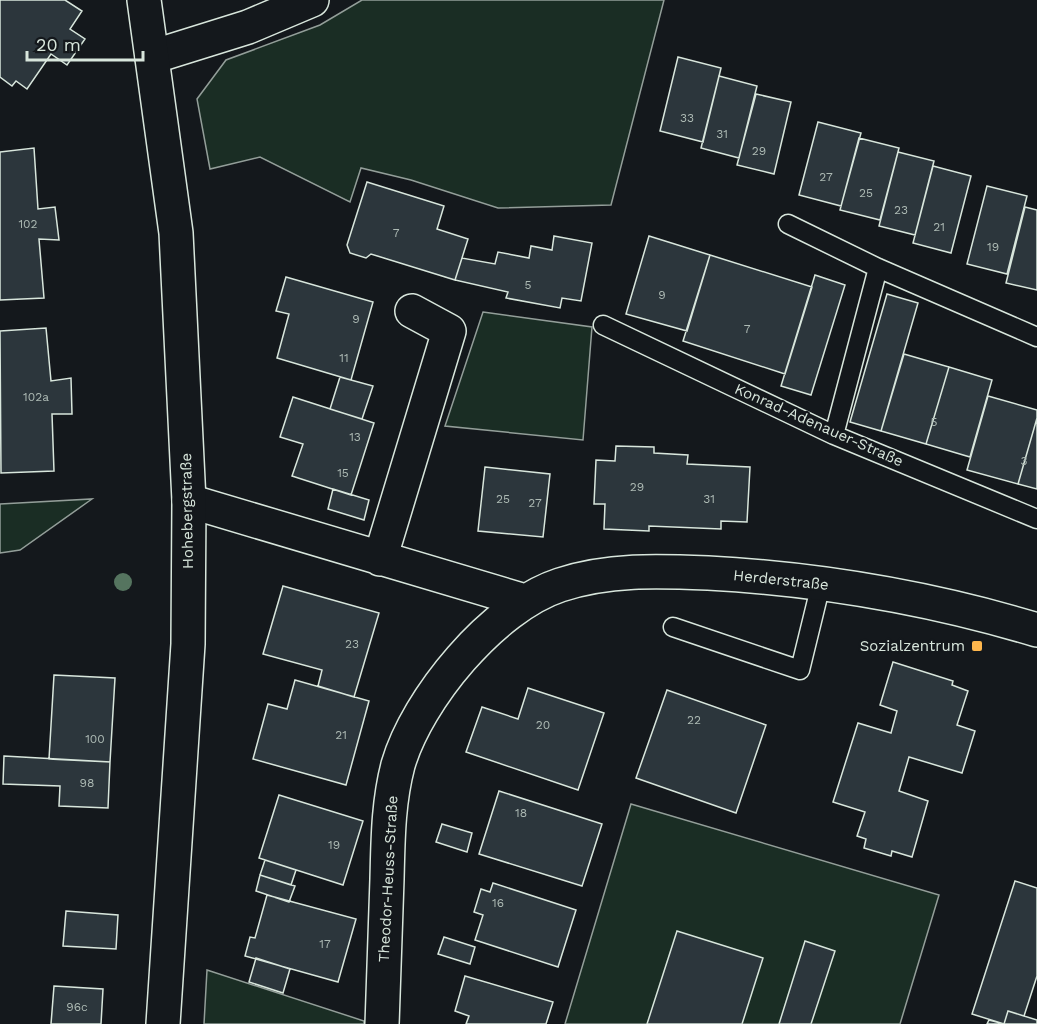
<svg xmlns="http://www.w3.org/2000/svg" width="1037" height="1024" font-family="'Work Sans',sans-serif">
<rect width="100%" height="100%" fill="#14181c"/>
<!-- green -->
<path fill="#1a2d24" stroke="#939e99" stroke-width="1.5" d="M 362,0 L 664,0 L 611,205 L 498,208 L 411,180 L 361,168 L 350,202 L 260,157 L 210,169 L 197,99 L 226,60 L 320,25 Z
M 483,312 L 592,327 L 583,440 L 445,426 Z
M 92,499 L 20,550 L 0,553 L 0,504 Z
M 631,804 L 939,895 L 900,1024 L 565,1024 Z
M 207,970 L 364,1021 L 364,1024 L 204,1024 Z"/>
<!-- building -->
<path fill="#2c363c" stroke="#d8e6dc" stroke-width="1.5" d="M 0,0 L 65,0 L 82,11 L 70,29 L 85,39 L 67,65 L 51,54 L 27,89 L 16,81 L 12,86 L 0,77 Z
M 678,57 L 721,68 L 703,142 L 660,131 Z
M 719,76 L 757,86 L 739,158 L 701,148 Z
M 756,94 L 791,102 L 774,174 L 737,165 Z
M 818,122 L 861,133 L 841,206 L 799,195 Z
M 859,138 L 899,148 L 880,220 L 840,210 Z
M 34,148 L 38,209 L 55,207 L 59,240 L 39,239 L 44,298 L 0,300 L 0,152 Z
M 898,152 L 934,161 L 915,235 L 879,226 Z
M 933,166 L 971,176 L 951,253 L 913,243 Z
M 367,182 L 444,206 L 437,229 L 468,239 L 455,280 L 371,254 L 366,258 L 350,253 L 347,245 Z
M 987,186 L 1027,196 L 1007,274 L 967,264 Z
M 1025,207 L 1037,210 L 1037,290 L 1006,283 Z
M 554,236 L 592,243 L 581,301 L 562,298 L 560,308 L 506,298 L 508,292 L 455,280 L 462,258 L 495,264 L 498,252 L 529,258 L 531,246 L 552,250 Z
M 649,236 L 710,255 L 687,331 L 626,314 Z
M 710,255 L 812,287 L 785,374 L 683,341 Z
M 815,275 L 845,285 L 811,395 L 781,386 Z
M 286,277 L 373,302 L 351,380 L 277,358 L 289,314 L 276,311 Z
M 887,294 L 918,303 L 881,431 L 850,422 Z
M 46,328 L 51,381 L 71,378 L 72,414 L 52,414 L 54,471 L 1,473 L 0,331 Z
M 904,354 L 949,367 L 926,444 L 881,431 Z
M 949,367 L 992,380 L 970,457 L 926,444 Z
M 340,377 L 373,386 L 362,419 L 330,409 Z
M 988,396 L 1037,410 L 1037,418 L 1018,484 L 967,470 Z
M 293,397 L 374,423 L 351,495 L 292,476 L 303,444 L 280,437 Z
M 1037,418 L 1037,489 L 1018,484 Z
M 616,446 L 654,447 L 654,453 L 688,455 L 687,464 L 750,467 L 747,522 L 721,521 L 721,529 L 649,526 L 649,531 L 604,529 L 605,504 L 594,504 L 596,460 L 615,461 Z
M 485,467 L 550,474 L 543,537 L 478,531 Z
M 333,489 L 369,500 L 364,520 L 328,509 Z
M 283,586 L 379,613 L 354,697 L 318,686 L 322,670 L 263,654 Z
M 893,662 L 953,681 L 952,685 L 968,691 L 957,725 L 975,731 L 962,773 L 909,757 L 899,791 L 928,801 L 912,857 L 892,851 L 891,856 L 864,848 L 866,839 L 857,836 L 865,812 L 833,802 L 858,723 L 891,733 L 897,711 L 880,705 Z
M 54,675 L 115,678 L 110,762 L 49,759 Z
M 295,680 L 369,701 L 346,785 L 253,759 L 268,704 L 287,709 Z
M 528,688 L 604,713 L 578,790 L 466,752 L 482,707 L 518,719 Z
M 667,690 L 766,725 L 736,813 L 636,778 Z
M 4,756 L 110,762 L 108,808 L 59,806 L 60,786 L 3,784 Z
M 499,791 L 602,824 L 582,886 L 479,854 Z
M 279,795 L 363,821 L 343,885 L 259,858 Z
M 442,824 L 472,833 L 467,852 L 436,842 Z
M 265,860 L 296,870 L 291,885 L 260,875 Z
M 260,875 L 295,886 L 289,902 L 256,891 Z
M 1015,881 L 1037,888 L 1037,976 L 1024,1016 L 1008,1011 L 1004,1024 L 972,1014 Z
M 493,883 L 576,910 L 558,967 L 475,940 L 483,915 L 474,912 L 481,889 L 490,892 Z
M 267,895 L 356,919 L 338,982 L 245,956 L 250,937 L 255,938 Z
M 66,911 L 118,915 L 116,949 L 63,946 Z
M 677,931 L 763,958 L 742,1024 L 647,1024 Z
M 444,937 L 475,947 L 470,964 L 438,954 Z
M 805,941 L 835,951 L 811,1024 L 779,1024 Z
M 256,958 L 290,969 L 283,993 L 249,982 Z
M 465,976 L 553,1002 L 546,1024 L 466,1024 L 469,1016 L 455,1011 Z
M 54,986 L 103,989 L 101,1024 L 51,1024 Z
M 1008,1011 L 1037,1020 L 1037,1024 L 987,1024 L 989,1020 L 1004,1024 Z"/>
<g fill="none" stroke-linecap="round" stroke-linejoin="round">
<defs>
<path id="service" d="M 788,224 L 878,268 L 1037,337
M 603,325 L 834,435 L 1037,519
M 834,435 L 878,268
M 673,627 L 800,670 L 821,584"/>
<path id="minor" d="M 152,57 L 248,27 L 312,0
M 189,501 L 525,601
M 380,559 L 449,331 L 412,311
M 382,1024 C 384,976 385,928 387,879 C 388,841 388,803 398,765 C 417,699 493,607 560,585 C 608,569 658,571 708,573 C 819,579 931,598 1037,630"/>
<path id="tertiary" d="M 144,0 L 176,233 L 189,501 L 188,644 L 163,1024"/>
</defs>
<!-- service casing -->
<use href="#service" stroke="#d8e6dc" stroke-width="21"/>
<!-- minor casing -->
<use href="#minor" stroke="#d8e6dc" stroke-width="36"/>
<!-- tertiary casing -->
<use href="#tertiary" stroke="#d8e6dc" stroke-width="36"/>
<!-- service -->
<use href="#service" stroke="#14181c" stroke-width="18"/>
<!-- minor -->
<use href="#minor" stroke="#14181c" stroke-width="33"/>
<!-- tertiary -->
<use href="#tertiary" stroke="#14181c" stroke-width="33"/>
</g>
<!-- trees -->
<circle fill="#55745f" cx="123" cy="582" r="9"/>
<!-- markers -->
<rect fill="#ffb74d" stroke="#14181c" stroke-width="2" x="971" y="640" width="12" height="12" rx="3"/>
<g text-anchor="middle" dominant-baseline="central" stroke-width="4.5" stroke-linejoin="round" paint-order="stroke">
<!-- number labels -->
<g font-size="12" fill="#adbab4">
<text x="687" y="118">33</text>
<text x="722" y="134">31</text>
<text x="759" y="151">29</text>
<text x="826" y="177">27</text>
<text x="866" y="193">25</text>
<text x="901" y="210">23</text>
<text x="28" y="224">102</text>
<text x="939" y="227">21</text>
<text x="396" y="233">7</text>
<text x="993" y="247">19</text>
<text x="528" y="285">5</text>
<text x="662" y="295">9</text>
<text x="356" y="319">9</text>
<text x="747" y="329">7</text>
<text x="344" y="358">11</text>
<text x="36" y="397">102a</text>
<text x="934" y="422">5</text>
<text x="355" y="437">13</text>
<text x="1024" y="461">3</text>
<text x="343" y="473">15</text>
<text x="637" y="487">29</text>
<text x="503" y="499">25</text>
<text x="709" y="499">31</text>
<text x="535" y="503">27</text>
<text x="352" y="644">23</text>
<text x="694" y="720">22</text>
<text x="543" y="725">20</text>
<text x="341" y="735">21</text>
<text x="95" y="739">100</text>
<text x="87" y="783">98</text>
<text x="521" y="813">18</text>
<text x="334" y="845">19</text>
<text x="498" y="903">16</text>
<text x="325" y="944">17</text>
<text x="77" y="1007">96c</text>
</g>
<!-- street labels -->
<g font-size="15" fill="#d8e6dc" stroke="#14181c">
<text transform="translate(819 425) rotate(24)">Konrad-Adenauer-Straße</text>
<text transform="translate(187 511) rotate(-91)">Hohebergstraße</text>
<text transform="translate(781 580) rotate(6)">Herderstraße</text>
<text transform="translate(388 879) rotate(-87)">Theodor-Heuss-Straße</text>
</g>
<!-- poi labels -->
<g font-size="15" fill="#d8e6dc" stroke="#14181c" text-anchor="end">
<text x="965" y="646">Sozialzentrum</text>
</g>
</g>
<!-- scale -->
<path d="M27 51v9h116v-9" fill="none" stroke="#d8e6dc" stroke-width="3"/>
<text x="36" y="51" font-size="18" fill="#d8e6dc" stroke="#14181c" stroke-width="4.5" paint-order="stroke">20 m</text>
</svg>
